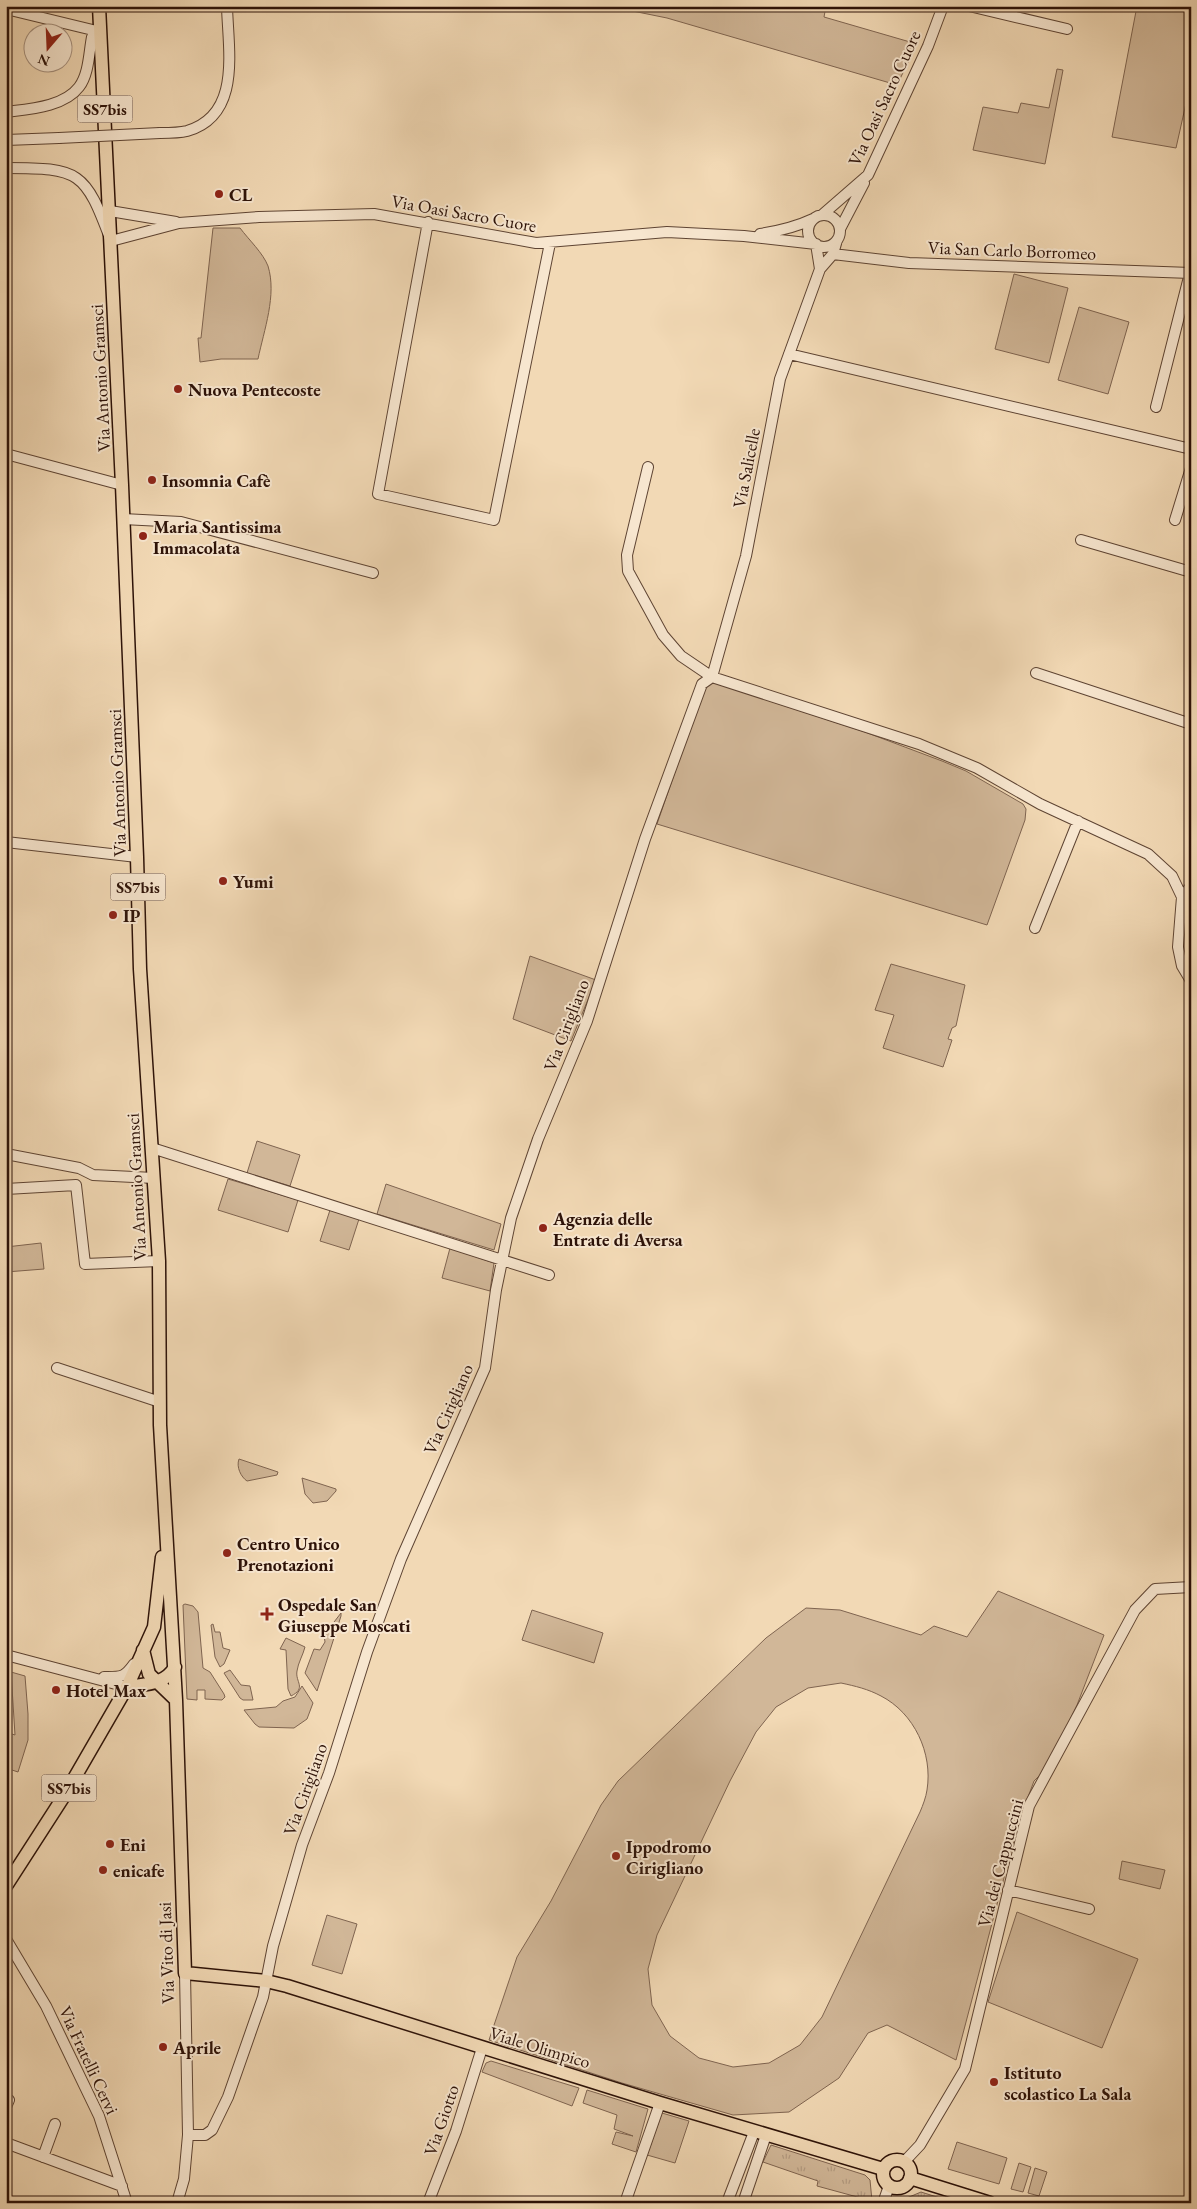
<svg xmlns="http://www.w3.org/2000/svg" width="1197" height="2209" font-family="'EB Garamond',serif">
<defs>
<pattern id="park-tufts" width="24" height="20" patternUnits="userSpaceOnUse" patternTransform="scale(1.25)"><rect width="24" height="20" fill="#d1b798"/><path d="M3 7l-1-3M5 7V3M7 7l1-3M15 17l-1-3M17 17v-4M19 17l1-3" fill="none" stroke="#b49c82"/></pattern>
</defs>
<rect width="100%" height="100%" fill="#f2d9b5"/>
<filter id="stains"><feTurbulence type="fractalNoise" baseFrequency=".004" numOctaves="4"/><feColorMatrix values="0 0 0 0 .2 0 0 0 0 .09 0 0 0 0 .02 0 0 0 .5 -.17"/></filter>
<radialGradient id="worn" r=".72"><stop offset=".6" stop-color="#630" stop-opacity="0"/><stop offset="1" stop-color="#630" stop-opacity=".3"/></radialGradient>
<!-- grass -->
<path fill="#d1b798" stroke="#7f6450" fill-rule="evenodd" d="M 608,6 L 826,6 L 824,17 L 917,44 L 897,85 L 667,18 Z
M 1137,6 L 1191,6 L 1191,81 L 1176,148 L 1112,137 Z
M 1057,69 L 1063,70 L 1045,164 L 973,150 L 983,107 L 1018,113 L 1021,103 L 1049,108 Z
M 213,228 L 240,228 C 249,240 263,253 268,266 C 277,295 264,330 258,359 L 221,359 L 200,362 L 198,338 L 201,338 Z
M 1014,274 L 1068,288 L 1049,363 L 995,349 Z
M 1079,307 L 1129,322 L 1108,394 L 1058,380 Z
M 712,682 L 865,732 L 942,761 L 966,771 L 1023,804 L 1026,809 L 1025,820 L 987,925 L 657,824 L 704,688 Z
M 530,956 L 596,980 L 571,1041 L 513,1019 Z
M 891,964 L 965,985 L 956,1026 L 952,1028 L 948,1039 L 952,1040 L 943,1067 L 883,1048 L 894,1015 L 875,1010 Z
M 257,1141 L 300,1155 L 290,1186 L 247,1173 Z
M 228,1179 L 298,1200 L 288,1232 L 218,1210 Z
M 386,1184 L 501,1224 L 494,1250 L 377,1214 Z
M 330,1210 L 359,1219 L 349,1250 L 320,1241 Z
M 41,1243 L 44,1269 L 6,1272 L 6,1247 Z
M 450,1248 L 494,1263 L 490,1291 L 442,1278 Z
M 239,1459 L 278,1472 L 277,1475 L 247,1481 C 241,1477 236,1467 239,1459 Z
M 302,1478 L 336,1489 L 336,1491 L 327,1501 L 313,1503 L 305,1494 Z
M 998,1591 L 1104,1635 L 1077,1705 L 1046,1769 L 1034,1781 L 1019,1821 L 956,2060 L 887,2025 L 868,2033 L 839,2078 L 789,2112 L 733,2115 L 622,2083 L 489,2040 L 517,1957 L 551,1901 L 601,1805 L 618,1781 L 766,1638 L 806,1608 L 840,1610 L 921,1635 L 934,1626 L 967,1637 ZM 841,1683 C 855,1686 868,1689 881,1696 C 914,1713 933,1753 927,1790 C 926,1797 923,1805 920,1812 L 822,2017 L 800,2045 L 769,2063 L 733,2067 L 699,2058 L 670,2036 L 652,2005 L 648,1969 L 657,1935 L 730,1781 L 756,1732 L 776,1707 L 808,1688 Z
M 185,1604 L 193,1606 L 198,1612 L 203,1668 L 210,1672 L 224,1694 L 225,1697 L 222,1700 L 205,1699 L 205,1690 L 197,1690 L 197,1700 L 187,1699 L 183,1605 Z
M 532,1610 L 603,1633 L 594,1663 L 522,1640 Z
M 341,1613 L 341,1616 L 317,1691 L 305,1673 L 314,1649 L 320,1650 L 325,1642 L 324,1635 Z
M 213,1624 L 215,1632 L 220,1632 L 223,1648 L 230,1650 L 224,1664 L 220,1667 L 215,1657 L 211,1625 Z
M 286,1638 L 305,1647 C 303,1655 298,1663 297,1671 C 295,1682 307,1688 291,1696 L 288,1689 L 286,1650 L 280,1649 Z
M 230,1670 L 241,1685 L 250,1686 L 253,1700 L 243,1700 L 240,1698 L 224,1673 Z
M 11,1672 L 25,1676 L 28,1714 L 28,1740 L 18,1772 L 6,1768 L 6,1732 L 15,1735 Z
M 302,1686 L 313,1703 L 307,1719 L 294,1728 L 259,1727 L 255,1724 L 244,1710 L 276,1707 L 283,1701 L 295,1697 Z
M 1122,1861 L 1165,1870 L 1160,1889 L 1119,1879 Z
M 1017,1912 L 1138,1959 L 1102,2048 L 988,2002 Z
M 327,1915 L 357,1924 L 342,1974 L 312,1965 Z
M 491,2061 L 579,2088 L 572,2106 L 482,2072 L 486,2063 Z
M 587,2090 L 648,2109 L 636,2152 L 612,2144 L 616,2132 L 633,2136 L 614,2129 L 617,2115 L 583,2103 Z
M 662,2113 L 689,2121 L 675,2163 L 647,2155 Z
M 957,2142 L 1007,2158 L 999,2184 L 948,2169 Z
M 1019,2163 L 1031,2167 L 1023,2192 L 1011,2189 Z
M 1035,2168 L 1047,2172 L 1039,2196 L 1028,2193 Z"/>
<!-- park -->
<path fill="url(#park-tufts)" stroke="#7f6450" d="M 771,2145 L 865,2175 L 870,2180 L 872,2201 L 817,2186 L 818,2181 L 763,2162 Z
M 921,2192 L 956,2203 L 895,2203 Z"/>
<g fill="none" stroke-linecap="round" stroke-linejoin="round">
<defs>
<path id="minor" d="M 969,6 L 1067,29
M 6,9 L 101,32
M 6,112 C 29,109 64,107 79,87 C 89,74 89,52 92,37 L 101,32
M 160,133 C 169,133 179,133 187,131 C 242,115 228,50 227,6
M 6,140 L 59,138
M 6,168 C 80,168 85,171 111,241 L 179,223 L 259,217 L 374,214 L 536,243 L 667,232 L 744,236 L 816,244 L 820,269
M 110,211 L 176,222
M 822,215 L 868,175 L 928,46 L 943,6
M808 231a16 16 0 1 1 32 0a16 16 0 1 1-32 0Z
M 428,222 L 378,494 L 494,520 L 550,243
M 840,229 L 864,183
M 760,234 C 779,231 796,227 813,219
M 833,254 L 909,263 L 1191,273
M 789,354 L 1191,449
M 1156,407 L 1190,273
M 6,454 L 122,485
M 648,467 L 627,555 L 628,571 L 663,635 L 681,656 L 712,677 L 919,744 L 977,768 L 1040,804 L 1148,854 L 1172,876 L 1182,897
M 123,519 L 181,522 L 373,573
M 1175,520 L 1191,468
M 1081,540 L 1191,572
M 1036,673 L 1191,724
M 712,677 L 746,556 L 780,379 L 820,269 L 833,254 L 837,240
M 6,842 L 137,857
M 1191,886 L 1182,897 L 1178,947 L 1182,966 L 1191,981
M 1035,928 L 1078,821
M 152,1148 L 549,1275
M 6,1154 L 79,1168 L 93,1175 L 154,1178
M 6,1189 L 76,1185 L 85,1264 L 159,1261
M 57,1368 L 160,1402
M 6,1655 L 127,1687
M 104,1677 C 121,1677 124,1678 134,1664
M 1008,1890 L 1089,1909
M 6,1939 L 46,2006 L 99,2116 L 127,2203
M 6,2107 L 9,2100
M 188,2135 L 205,2135 L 212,2130 L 228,2097 L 263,1997 L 273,1946 L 302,1845 L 329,1773 L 367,1652 L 401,1559 L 485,1368 L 496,1290 L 511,1218 L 538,1139 L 587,1021 L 645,839 L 702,684 L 712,677
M 6,2143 L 122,2186
M 43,2157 L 55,2124
M 904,2162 L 920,2145 L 965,2069 L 1029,1806 L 1135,1610 L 1155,1589 L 1191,1587
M 728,2200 L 754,2132
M 177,2203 L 184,2179 L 188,2135 L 185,1973
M 428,2203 L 456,2131 L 482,2048
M 625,2203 L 660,2103
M 743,2203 L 766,2135
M 883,2203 L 889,2186"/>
<path id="major" d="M 99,6 L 122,485 L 137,857 L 140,969 L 159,1261 L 160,1425 L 176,1700 L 185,1973 L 266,1981 L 287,1986 L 660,2103 L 883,2169
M 143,1650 L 149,1674 L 176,1700
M 127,1687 C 145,1684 165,1685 175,1667
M 6,1886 L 64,1796 L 127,1687 L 154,1627 L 162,1557
M883 2174a14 14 0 1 1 28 0a14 14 0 1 1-28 0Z
M 910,2178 L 990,2203"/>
</defs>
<!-- minor casing -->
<use href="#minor" stroke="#5e4433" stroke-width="12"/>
<!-- major casing -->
<use href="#major" stroke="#2d1208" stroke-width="15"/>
<!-- minor -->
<use href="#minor" stroke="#f7e6cf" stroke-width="10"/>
<!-- major -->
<use href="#major" stroke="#f2d9b5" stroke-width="12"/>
<defs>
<path id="minor-bridge" d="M 59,138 L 160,133"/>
</defs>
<!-- minor-bridge casing -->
<use href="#minor-bridge" stroke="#5e4433" stroke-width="12" stroke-linecap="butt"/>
<!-- minor-bridge -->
<use href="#minor-bridge" stroke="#f7e6cf" stroke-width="10"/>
</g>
<!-- markers -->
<g fill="#8f2418" stroke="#f7e6cf" stroke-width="2">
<circle cx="219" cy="194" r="5"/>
<circle cx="178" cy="389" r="5"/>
<circle cx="152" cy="480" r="5"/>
<circle cx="143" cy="536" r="5"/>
<circle cx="223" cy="881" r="5"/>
<circle cx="113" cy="915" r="5"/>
<circle cx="543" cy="1228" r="5"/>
<circle cx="227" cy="1553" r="5"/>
<path d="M264.5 1606.5h5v5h5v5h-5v5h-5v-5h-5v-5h5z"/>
<circle cx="56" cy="1690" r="5"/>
<circle cx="110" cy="1844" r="5"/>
<circle cx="616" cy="1856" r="5"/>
<circle cx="103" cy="1870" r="5"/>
<circle cx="163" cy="2047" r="5"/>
<circle cx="994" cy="2082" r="5"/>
</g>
<g text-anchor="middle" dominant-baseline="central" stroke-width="4" stroke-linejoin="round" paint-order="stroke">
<!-- shield labels -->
<g fill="#f7e6cf" stroke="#6a5244" stroke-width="1">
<rect x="77.5" y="95.5" width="55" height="27" rx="4"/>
<rect x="110.5" y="873.5" width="55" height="27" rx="4"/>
<rect x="41.5" y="1774.5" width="55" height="27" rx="4"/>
</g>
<g font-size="16" font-weight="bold" fill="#2d1208">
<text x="105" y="109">SS7bis</text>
<text x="138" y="887">SS7bis</text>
<text x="69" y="1788">SS7bis</text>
</g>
<!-- street labels -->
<g font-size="18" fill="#2d1208" stroke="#f7e6cf">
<text transform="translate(884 98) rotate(-65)">Via Oasi Sacro Cuore</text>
<text transform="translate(464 213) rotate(10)">Via Oasi Sacro Cuore</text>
<text transform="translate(1012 250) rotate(2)">Via San Carlo Borromeo</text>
<text transform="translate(100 378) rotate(-93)">Via Antonio Gramsci</text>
<text transform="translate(746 468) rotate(-79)">Via Salicelle</text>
<text transform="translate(117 783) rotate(-92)">Via Antonio Gramsci</text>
<text transform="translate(566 1025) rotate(-69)">Via Cirigliano</text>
<text transform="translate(136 1187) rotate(-93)">Via Antonio Gramsci</text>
<text transform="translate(448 1409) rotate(-66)">Via Cirigliano</text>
<text transform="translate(305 1789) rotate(-70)">Via Cirigliano</text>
<text transform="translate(1000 1863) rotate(-75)">Via dei Cappuccini</text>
<text transform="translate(166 1953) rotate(-92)">Via Vito di Jasi</text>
<text transform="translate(540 2047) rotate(17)">Viale Olimpico</text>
<text transform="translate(89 2060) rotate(65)">Via Fratelli Cervi</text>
<text transform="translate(441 2120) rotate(-71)">Via Giotto</text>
</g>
<!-- poi labels -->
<g font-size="18" font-weight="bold" fill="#2d1208" stroke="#f7e6cf" text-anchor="start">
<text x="229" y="194">CL</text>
<text x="188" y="389">Nuova Pentecoste</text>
<text x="162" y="480">Insomnia Cafè</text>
<text x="153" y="526">Maria Santissima<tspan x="153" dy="21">Immacolata</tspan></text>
<text x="233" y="881">Yumi</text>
<text x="123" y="915">IP</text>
<text x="553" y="1218">Agenzia delle<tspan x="553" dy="21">Entrate di Aversa</tspan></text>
<text x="237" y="1543">Centro Unico<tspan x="237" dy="21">Prenotazioni</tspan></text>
<text x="278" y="1604">Ospedale San<tspan x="278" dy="21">Giuseppe Moscati</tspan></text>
<text x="66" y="1690">Hotel Max</text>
<text x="120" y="1844">Eni</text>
<text x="626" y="1846">Ippodromo<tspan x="626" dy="21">Cirigliano</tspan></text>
<text x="113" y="1870">enicafe</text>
<text x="173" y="2047">Aprile</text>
<text x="1004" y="2072">Istituto<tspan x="1004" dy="21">scolastico La Sala</tspan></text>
</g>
</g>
<!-- margin -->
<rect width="1197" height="2209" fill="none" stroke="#f2d9b5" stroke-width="25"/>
<rect x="8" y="8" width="1182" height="2194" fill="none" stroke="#2d1208" stroke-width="2.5"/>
<rect x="12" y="12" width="1172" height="2184" fill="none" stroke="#2d1208"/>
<!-- north arrow -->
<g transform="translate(48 48) rotate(199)"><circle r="24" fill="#f7e6cf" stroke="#a6917f"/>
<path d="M0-4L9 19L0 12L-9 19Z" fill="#8f2418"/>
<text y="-8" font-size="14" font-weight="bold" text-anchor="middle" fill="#2d1208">N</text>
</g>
<rect width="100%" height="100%" filter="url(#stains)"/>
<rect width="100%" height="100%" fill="url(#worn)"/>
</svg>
